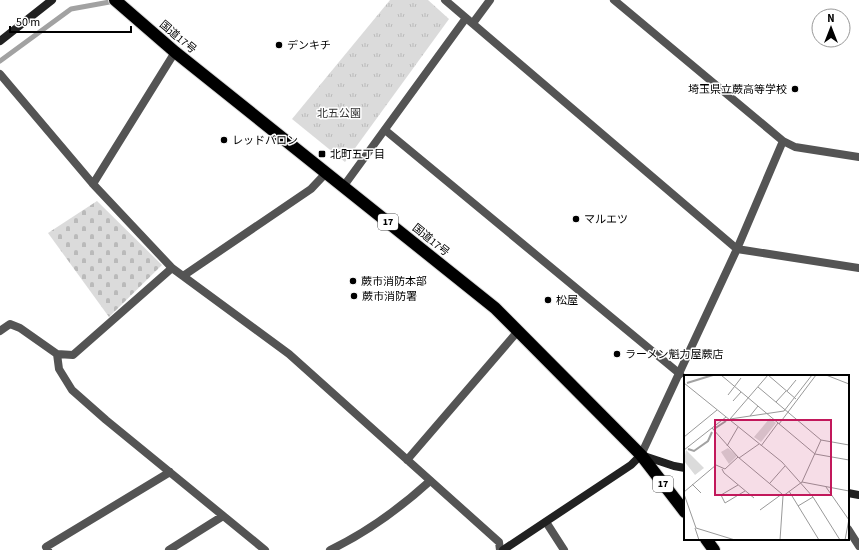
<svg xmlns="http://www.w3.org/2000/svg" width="859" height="550" font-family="'Source Sans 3','Noto Sans JP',sans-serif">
<defs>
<pattern id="cemetery-stones" width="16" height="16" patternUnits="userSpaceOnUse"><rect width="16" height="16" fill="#dbdbdb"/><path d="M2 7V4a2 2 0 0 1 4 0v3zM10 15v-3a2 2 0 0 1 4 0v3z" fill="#bababa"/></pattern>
<pattern id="park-tufts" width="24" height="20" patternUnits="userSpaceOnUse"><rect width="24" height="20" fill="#dbdbdb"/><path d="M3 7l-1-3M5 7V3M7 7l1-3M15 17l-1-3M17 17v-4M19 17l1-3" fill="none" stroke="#bababa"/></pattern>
</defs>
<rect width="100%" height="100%" fill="#fff"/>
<!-- cemetery -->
<path fill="url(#cemetery-stones)" d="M 97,201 L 162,265 L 109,317 L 48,233 Z"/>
<!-- park -->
<path fill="url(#park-tufts)" d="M 390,0 L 428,0 L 449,19 L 345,162 L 292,119 Z"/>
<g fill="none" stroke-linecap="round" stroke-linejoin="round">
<!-- stream -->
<path stroke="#a2a2a2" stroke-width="5" d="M 0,61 L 71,9 L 115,1"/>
<defs>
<path id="highway" d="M 115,0 L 175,52 L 495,308 L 641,455 L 685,512
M 706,539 L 714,550"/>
</defs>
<!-- highway casing -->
<use href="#highway" stroke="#dbdbdb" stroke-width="14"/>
<!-- lane -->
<path stroke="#545454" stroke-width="8" d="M 385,130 L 680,374
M 330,550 C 368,532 399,509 430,481"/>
<!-- street -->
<path stroke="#545454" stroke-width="8" d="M 445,0 L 737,249 L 859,268
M 614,0 L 783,141 L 795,147 L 859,157
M 473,23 L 490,0
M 0,74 L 93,184 L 172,268 L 289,354 L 499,542 L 500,550
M 93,184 L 175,52
M 343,187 L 466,18
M 183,276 L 311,189 L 326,173
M 0,331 L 10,324 L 20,328 L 57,354 L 73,355 L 172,268
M 57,354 L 59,369 L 72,390 L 106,420 L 265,550
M 641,455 L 737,249 L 783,141
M 407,460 L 518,331
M 546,522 L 564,550
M 848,529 L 859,546
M 48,550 L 46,547 L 170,472
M 169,550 L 223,516"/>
<!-- secondary -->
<path stroke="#212121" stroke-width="8" d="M 0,41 L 52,0
M 848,493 L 859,495
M 503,550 L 631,465 L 641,455 L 674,466 L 685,468"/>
<!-- highway -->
<use href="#highway" stroke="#000" stroke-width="12"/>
</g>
<!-- markers -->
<g fill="#000" stroke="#fff" stroke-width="1.5">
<circle cx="279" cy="45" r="4"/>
<circle cx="795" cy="89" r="4"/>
<circle cx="224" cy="140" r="4"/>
<rect x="318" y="150" width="8" height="8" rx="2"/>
<circle cx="576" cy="219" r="4"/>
<circle cx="353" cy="281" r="4"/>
<circle cx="354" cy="296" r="4"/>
<circle cx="548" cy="300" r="4"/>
<circle cx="617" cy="354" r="4"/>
</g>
<g text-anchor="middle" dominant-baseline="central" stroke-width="3" stroke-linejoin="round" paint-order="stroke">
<!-- shield labels -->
<g fill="#fff" stroke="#4c4c4c" stroke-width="1">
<rect x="378" y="214" width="20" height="16" rx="3"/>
<rect x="653" y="476" width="20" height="16" rx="3"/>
</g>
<g font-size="10" font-weight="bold" fill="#000">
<text x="388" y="222">17</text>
<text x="663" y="484">17</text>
</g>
<!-- street labels -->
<g font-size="11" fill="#000" stroke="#fff">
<text transform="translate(178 37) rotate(40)">国道17号</text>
<text transform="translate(431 240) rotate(39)">国道17号</text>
</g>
<!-- poi labels -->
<g font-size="11" fill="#000" stroke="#fff" text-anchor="start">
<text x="287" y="45">デンキチ</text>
<text x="787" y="89" text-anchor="end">埼玉県立蕨高等学校</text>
<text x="232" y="140">レッドバロン</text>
<text x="330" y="154">北町五丁目</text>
<text x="584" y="219">マルエツ</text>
<text x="361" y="281">蕨市消防本部</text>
<text x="362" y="296">蕨市消防署</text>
<text x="556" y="300">松屋</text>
<text x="625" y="354">ラーメン魁力屋蕨店</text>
</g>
<!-- park labels -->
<g font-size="11" fill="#323232" stroke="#fff">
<text x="339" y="113">北五公園</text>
</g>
</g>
<!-- overview -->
<g transform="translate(684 375)">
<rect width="165" height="165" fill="#fff"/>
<path d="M 44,73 L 53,81 L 45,89 L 37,77 Z" fill="#dbdbdb"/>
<path d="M 86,43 L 92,48 L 77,67 L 70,62 ZM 2,75 L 20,93 L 11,100 L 0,86 Z" fill="#dbdbdb"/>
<path fill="none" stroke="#a2a2a2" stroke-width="2" d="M 3,8 L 29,0M 30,54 L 42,46M 4,74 L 10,76 L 24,66 L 28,57"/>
<path fill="none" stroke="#999" stroke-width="1" d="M 37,0 L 131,79 L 165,85M 84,0 L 112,24M 142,0 L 165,9M 0,8 L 98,87 L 129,122 L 156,165M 74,12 L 137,65 L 165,70M 103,16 L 112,5M 44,20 L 57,3M 49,26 L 57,17M 92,27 L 102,16M 66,41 L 74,31M 46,44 L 100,36 L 128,0M 46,44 L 84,0M 95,49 L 132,0M 28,53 L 54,82 L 98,119 L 76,135M 0,62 L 33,35M 43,71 L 54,52M 77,71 L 94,48M 0,75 L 42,42M 55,83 L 75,69M 38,94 L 40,98 L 70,123M 118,107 L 165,116M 86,108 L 101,91M 8,109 L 17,118M 54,110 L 37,120 L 41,128 L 61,116M 142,112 L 165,145M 105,116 L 135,165M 0,117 L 32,90 L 41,94 L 54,82M 0,119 L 12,153 L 51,165M 114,131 L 129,122M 11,153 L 15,165M 96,165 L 99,121 L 118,107 L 137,65M 161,165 L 165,144"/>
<path fill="#c2185b" fill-opacity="0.15" stroke="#c2185b" stroke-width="2" d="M 31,45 L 147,45 L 147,120 L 31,120 Z"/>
<rect width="165" height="165" fill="none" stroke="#000" stroke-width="2"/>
</g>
<!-- north arrow -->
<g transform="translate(831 28)"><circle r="19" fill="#ffffff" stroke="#999999"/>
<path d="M0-3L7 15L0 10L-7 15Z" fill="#000000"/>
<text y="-6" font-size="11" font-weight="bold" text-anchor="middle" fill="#000000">N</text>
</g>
<!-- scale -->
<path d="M10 26v6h121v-6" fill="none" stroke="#000000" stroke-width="2"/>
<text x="16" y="26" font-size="12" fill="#000000" stroke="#ffffff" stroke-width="3" paint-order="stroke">50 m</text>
</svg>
